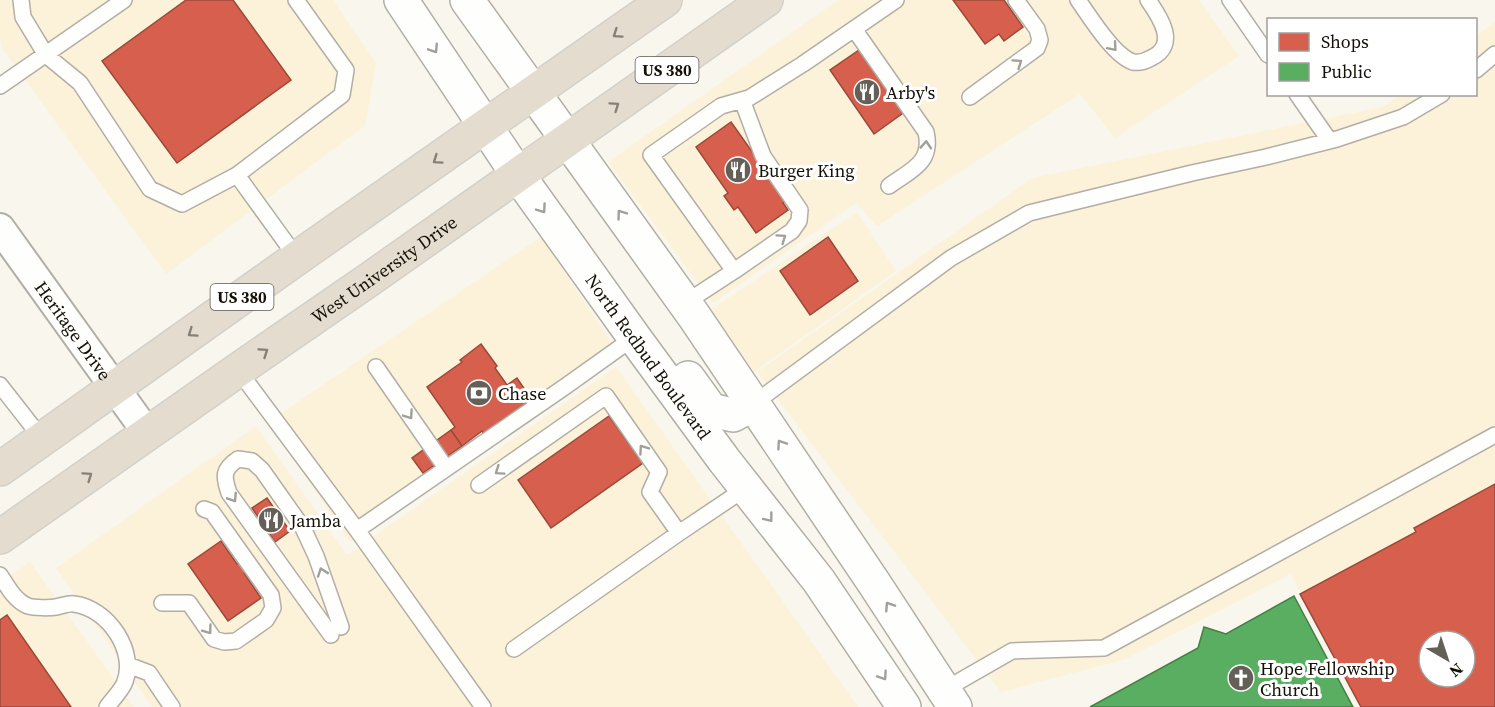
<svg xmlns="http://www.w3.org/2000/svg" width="1495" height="707" font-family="'Source Serif 4',serif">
<rect width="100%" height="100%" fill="#f9f6ed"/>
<!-- built -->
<path fill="#fbf2d9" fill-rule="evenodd" d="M 0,0 L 333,0 L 376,63 L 365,126 L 166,274 L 2,48 L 0,37 Z
M 838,0 L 1199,0 L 1239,56 L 1115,138 L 1080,94 L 877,226 L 856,203 L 713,303 L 608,162 Z
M 1495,21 L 1495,707 L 1359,707 L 1291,574 L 1126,659 L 1001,692 L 757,372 L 1032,178 L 1383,107 L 1399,95 L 1476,94 L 1476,36 ZM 1429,641 L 1465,641 L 1465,677 L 1429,677 Z
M 857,212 L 896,271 L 754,372 L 710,310 Z
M 541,237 L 620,355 L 350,542 L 268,422 Z
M 616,367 L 858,707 L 152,707 L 56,568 L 256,426 L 347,555 Z
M 30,562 L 134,707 L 0,707 L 0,582 Z"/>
<!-- shops -->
<path fill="#d6604d" stroke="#9c4838" stroke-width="1.5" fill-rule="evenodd" d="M 186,0 L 233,0 L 291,80 L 177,163 L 102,61 Z
M 953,0 L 1004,0 L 1023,27 L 1004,41 L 999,34 L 985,44 Z
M 859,50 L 903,113 L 874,134 L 830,70 Z
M 731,122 L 787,201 L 783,203 L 788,210 L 756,233 L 738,207 L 734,210 L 724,196 L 728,193 L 696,147 Z
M 828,237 L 858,281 L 810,315 L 780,271 Z
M 481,344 L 497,366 L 495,368 L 507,385 L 517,378 L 532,400 L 484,434 L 482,431 L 462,446 L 451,430 L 455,427 L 427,387 L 462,362 L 460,360 Z
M 609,416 L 643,463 L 551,528 L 518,480 Z
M 451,430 L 462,446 L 423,473 L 412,458 Z
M 1495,484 L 1495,707 L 1361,707 L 1300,594 L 1416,532 L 1414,528 ZM 1429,641 L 1465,641 L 1465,677 L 1429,677 Z
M 267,498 L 290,531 L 275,542 L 252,508 Z
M 221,541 L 237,564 L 240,562 L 246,571 L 244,573 L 261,598 L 228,621 L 188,564 Z
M 7,615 L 71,707 L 0,707 L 0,620 Z"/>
<!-- public -->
<path fill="#5aae61" stroke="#457f46" stroke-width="1.5" d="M 1294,596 L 1353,707 L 1090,707 L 1198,648 L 1204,627 L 1226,634 Z"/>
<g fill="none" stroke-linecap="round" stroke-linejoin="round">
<defs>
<path id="service" d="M 21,0 L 23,17 L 46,55 L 80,83 L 150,189 L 182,204 L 237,175 L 297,258
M 1078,0 C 1090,17 1114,56 1133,62 C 1139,63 1146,61 1151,58 C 1179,45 1160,17 1148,0
M 1230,0 L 1268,55
M 854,29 L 926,132 C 933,163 911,170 889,186
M 1476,70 L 1495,54
M 0,86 L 124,0
M 1297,94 L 1329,140
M 970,97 L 1037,48 L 1040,40 L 1037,29 L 1016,0
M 237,175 L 342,95 L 346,70 L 296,0
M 734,271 L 792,231 L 799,221 L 800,210 L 763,156 L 742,100
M 685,303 L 734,271 L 651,155 L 721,106 L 749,98 L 803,64 L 896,0
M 376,367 L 446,468
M 238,370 L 357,530 L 483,707
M 0,385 L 43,440
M 753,404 L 951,258 L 1029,213 L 1192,173 L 1266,157 L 1337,139 L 1403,117 L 1442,94
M 479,485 L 606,396 L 659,472 L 650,492 L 679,533
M 357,530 L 566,386 L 636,336
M 0,575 C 7,586 15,601 28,606 C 34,608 50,608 56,607 C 62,606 69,603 74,604 C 108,608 138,652 124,684 C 120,692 112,700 107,707
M 162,603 L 189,603 L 214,639 L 224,642 L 236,641 L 266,620 L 273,608 L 271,595 L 212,512 L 204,509
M 331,635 L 229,493 C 223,476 223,469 238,459 L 252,461 L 262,470 L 303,528 L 316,556 L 341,627
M 514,649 L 679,533 L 746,488
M 128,665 L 149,673 L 172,707
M 944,690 L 1012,651 L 1104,648 L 1495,435"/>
<g id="minor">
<path id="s1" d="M 0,228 L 148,434"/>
</g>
<g id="tertiary">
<path id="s2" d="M 401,0 L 518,175 L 634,337 L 724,460 L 819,581 L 904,707"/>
<path d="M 467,0 L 694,316 L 874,583 L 955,707"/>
<path d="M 688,378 L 711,410 L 733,415 L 753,404"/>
</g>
<g id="trunk">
<path d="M 0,469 L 297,258 L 665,0"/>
<path id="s3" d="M 0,537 L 238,370 L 370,279 L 766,0"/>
</g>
</defs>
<!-- service casing -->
<use href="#service" stroke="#b2aea5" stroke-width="18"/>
<!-- minor casing -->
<use href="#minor" stroke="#b2aea5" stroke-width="32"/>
<!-- tertiary casing -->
<use href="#tertiary" stroke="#b2aea5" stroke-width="36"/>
<!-- trunk casing -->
<use href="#trunk" stroke="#d2d1cc" stroke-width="36"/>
<!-- service -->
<use href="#service" stroke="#fefefc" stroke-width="15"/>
<!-- minor -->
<use href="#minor" stroke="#fefefc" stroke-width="28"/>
<!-- tertiary -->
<use href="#tertiary" stroke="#fefefc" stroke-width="33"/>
<!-- trunk -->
<use href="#trunk" stroke="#e5dcd0" stroke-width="33"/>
</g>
<!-- one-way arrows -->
<defs><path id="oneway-chevron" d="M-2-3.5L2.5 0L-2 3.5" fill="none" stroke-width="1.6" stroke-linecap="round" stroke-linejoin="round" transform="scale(1.5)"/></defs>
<g stroke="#878076">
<use href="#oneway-chevron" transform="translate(617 34) rotate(145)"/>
<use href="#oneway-chevron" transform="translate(615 106) rotate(-35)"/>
<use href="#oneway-chevron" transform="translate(437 160) rotate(145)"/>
<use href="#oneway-chevron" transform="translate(192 333) rotate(145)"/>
<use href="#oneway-chevron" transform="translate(264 352) rotate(-34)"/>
<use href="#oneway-chevron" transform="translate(88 476) rotate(-35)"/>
</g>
<g stroke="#a09f9a">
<use href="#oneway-chevron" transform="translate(1113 47) rotate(49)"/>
<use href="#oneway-chevron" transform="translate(434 49) rotate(57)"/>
<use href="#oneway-chevron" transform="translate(1018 63) rotate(-35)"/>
<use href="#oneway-chevron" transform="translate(926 145) rotate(-86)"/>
<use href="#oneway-chevron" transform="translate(542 209) rotate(55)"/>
<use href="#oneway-chevron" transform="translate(621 214) rotate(-126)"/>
<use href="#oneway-chevron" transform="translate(782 238) rotate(-35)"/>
<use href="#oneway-chevron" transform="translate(409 415) rotate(55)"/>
<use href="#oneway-chevron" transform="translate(781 444) rotate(-124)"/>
<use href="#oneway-chevron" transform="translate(643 449) rotate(-125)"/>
<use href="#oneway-chevron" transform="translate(499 471) rotate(145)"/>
<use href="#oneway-chevron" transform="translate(233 498) rotate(57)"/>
<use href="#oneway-chevron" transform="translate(769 518) rotate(52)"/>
<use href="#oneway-chevron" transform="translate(322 572) rotate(-109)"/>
<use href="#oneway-chevron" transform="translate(889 606) rotate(-123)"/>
<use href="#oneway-chevron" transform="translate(208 630) rotate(54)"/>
<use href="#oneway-chevron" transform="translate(883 676) rotate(56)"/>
</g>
<!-- icons -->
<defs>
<symbol id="restaurant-disc" viewBox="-11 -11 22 22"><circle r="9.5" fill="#646058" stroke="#fff"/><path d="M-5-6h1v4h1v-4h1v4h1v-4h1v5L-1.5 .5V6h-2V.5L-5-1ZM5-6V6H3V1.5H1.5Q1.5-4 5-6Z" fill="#fff"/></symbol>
<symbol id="bank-disc" viewBox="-11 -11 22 22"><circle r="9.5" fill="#646058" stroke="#fff"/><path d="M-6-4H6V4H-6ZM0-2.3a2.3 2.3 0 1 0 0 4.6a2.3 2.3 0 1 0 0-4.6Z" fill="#fff"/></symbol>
<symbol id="church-disc" viewBox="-11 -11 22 22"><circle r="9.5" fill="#646058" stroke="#fff"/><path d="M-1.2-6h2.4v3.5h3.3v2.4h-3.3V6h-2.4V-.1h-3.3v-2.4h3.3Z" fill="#fff"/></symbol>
</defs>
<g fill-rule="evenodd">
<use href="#restaurant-disc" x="852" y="77" width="30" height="30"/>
<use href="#restaurant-disc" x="723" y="155" width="30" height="30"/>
<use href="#bank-disc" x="464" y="378" width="30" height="30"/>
<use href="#restaurant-disc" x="256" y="505" width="30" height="30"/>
<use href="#church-disc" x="1226" y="663" width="30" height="30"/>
</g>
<g text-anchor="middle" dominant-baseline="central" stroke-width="6" stroke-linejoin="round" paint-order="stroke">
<!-- shield labels -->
<g fill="#fff" stroke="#5a5851" stroke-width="1.5">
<rect x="635.5" y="57" width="63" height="26" rx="4.5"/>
<rect x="210.5" y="284" width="63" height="26" rx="4.5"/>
</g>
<g font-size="16" font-weight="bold" fill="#141007">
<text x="667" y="70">US 380</text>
<text x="242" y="297">US 380</text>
</g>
<!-- poi labels -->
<g font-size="18" fill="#141007" stroke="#fff" text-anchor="start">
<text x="886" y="92">Arby's</text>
<text x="758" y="170">Burger King</text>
<text x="498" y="393">Chase</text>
<text x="290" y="520">Jamba</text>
<text x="1260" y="668">Hope Fellowship<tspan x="1260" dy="21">Church</tspan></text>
</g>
<!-- street labels -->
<g font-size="18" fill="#141007" stroke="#fff">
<text stroke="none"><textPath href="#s3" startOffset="468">West University Drive</textPath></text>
<text stroke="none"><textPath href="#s1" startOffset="126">Heritage Drive</textPath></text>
<text stroke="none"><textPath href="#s2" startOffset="434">North Redbud Boulevard</textPath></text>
</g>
</g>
<!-- legend -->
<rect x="1267" y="18" width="210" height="78" fill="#ffffff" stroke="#a19f9c" stroke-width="1.5"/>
<rect x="1279" y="33" width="30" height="18" fill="#d6604d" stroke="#a19f9c" stroke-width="1.5"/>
<text x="1321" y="48" font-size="18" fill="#141007">Shops</text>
<rect x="1279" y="63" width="30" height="18" fill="#5aae61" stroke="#a19f9c" stroke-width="1.5"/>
<text x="1321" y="78" font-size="18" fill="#141007">Public</text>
<!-- north arrow -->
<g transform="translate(1447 659) rotate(141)"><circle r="28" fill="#ffffff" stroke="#a19f9c" stroke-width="1.5"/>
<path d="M0-4.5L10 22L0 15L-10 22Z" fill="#646058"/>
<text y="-9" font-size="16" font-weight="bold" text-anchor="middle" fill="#141007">N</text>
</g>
</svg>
